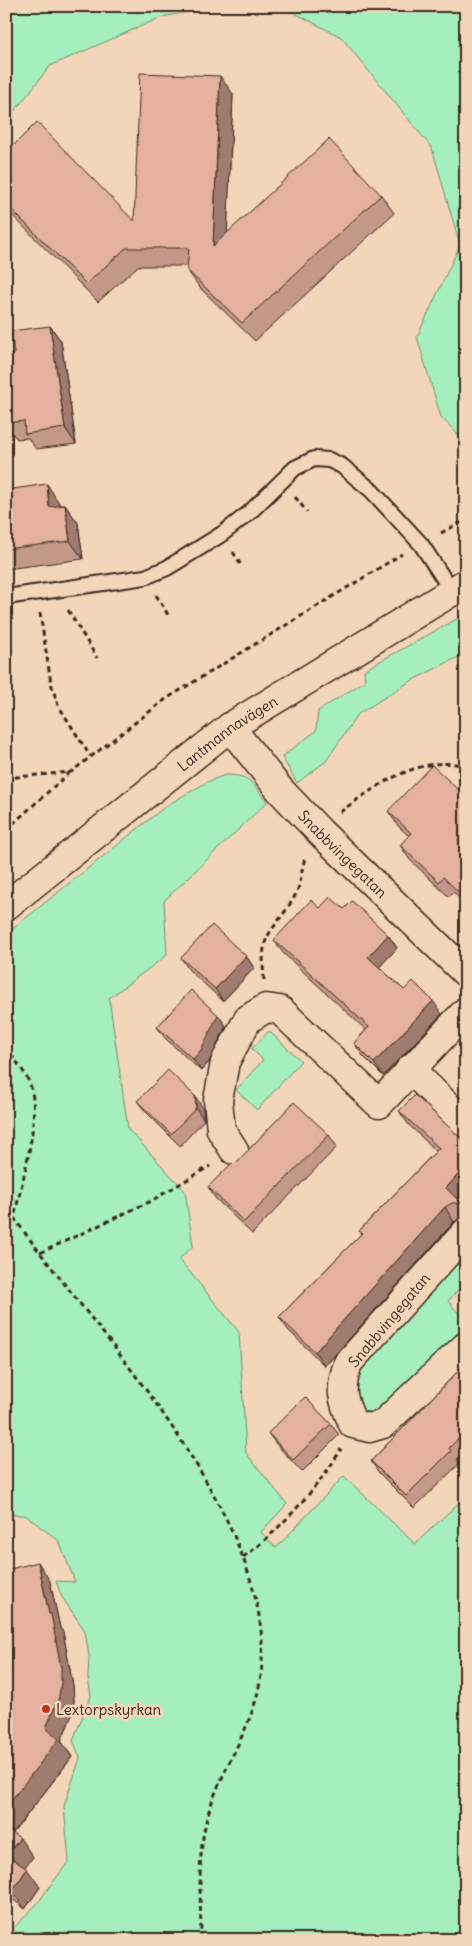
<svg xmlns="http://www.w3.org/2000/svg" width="472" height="1946" font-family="Delius,sans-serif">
<rect width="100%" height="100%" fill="#f3d5b9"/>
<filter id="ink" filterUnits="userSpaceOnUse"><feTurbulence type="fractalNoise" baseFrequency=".02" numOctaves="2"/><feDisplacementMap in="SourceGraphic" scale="10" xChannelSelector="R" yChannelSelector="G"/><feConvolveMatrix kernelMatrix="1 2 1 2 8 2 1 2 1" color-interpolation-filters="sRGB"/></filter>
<g filter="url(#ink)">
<!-- green -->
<path fill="#a5efbe" stroke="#708c6e" d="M 6,6 L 222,6 L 162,17 L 50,66 L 6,122 Z
M 281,6 L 466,6 L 466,443 L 441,417 L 417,337 L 460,245 L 432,148 L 341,37 Z
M 466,614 L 466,653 L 411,681 L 358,714 L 326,761 L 297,783 L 282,757 L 316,731 L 318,711 L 365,681 L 364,670 Z
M 225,775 C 251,775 252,783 267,802 L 164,901 L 167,955 L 109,998 L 128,1129 L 185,1191 L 193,1246 L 179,1259 L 239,1332 L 246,1453 L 287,1504 L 261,1532 L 276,1548 L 344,1476 L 415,1544 L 466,1496 L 466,1940 L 6,1940 L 6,1936 L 36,1905 L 69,1861 L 64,1806 L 80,1758 L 73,1740 L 91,1696 L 88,1678 L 89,1656 L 85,1631 L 62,1597 L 56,1581 L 75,1582 L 59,1541 L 25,1515 L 6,1515 L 6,934 L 166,806 L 207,782 Z
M 269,1031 L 301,1061 L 257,1110 L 236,1090 L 263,1060 L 252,1049 Z
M 466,1251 L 466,1281 L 448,1301 L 466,1322 L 466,1331 L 432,1358 L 396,1397 L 378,1414 L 363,1411 L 353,1404 L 354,1371 Z"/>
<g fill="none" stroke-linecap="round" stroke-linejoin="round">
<defs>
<path id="service" d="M 6,597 L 145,577 L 167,568 L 222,534 L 249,513 L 295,468 L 314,459 L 329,460 L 342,466 L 371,490 L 421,544 L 451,590"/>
<g id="minor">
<path id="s1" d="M 230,727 L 280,790 L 320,832 L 466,973"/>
<path d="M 410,1069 L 466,1124"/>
<path d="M 234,1150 L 221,1130 L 218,1100 L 225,1062 L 248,1019 L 266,1008 L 280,1010 L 379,1104 L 466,1011"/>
<path d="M 466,1232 L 348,1363 C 339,1391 342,1398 353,1424 L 369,1428 L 383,1424 L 466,1346"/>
</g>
<g id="tertiary">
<path id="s2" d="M 6,906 L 230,727 L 466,583"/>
</g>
</defs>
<!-- service casing -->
<use href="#service" stroke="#3b2a1e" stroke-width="18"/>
<!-- minor casing -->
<use href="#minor" stroke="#3b2a1e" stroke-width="31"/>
<!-- tertiary casing -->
<use href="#tertiary" stroke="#3b2a1e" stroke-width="31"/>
<!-- path -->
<path stroke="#3b2a1e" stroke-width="3" stroke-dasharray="5 4" stroke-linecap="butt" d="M 295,497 L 307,512
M 441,533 L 466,520
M 233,552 L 242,567
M 156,595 L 170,618
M 68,610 L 97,658
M 40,613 L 51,683 L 58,705 L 90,756
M 6,778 L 71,772 L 166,699 L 402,554
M 340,812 C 376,786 420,754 466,766
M 6,830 L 70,772
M 264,980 C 260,929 270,938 293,899 C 301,888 301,871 305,858
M 6,1047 C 13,1058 24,1070 29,1082 C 43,1115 21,1184 14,1218 C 99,1336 279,1521 261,1675 C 255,1725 223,1765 209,1811 C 196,1853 201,1896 201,1940
M 6,1209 L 14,1218
M 40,1253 L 151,1201 L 210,1166
M 243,1557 C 274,1537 323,1482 341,1449"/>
<!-- service -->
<use href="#service" stroke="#f3d5b9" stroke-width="14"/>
<!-- minor -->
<use href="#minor" stroke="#f3d5b9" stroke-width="28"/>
<!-- tertiary -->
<use href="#tertiary" stroke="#f3d5b9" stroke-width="28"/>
</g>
<!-- wall -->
<path fill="#c49888" stroke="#3b2a1e" d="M 233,94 L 227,233 L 381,195 L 394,213 L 255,341 L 200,288 L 187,270 L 188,266 L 138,266 L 98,302 L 6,209 L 6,153 L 134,221 Z
M 50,326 L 61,341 L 76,444 L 36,449 L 28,438 L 17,439 L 11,432 L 6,433 L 6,356 L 14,354 Z
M 6,490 L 59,503 L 60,505 L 65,505 L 78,523 L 83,559 L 6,569 Z
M 466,797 L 466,904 L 453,892 L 449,897 L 410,860 L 400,845 L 409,836 L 398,826 L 388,811 Z
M 344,909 L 388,935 L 397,948 L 379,967 L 404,990 L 442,1014 L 383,1076 L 363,1056 L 354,1043 L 366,1030 L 283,953 L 274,940 Z
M 246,956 L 254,968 L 223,1001 L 189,970 L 181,958 Z
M 218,1015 L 226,1026 L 209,1062 L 201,1071 L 166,1039 L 157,1027 Z
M 137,1101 L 203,1108 L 204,1120 L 180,1146 L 146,1112 Z
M 399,1111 L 466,1143 L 466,1191 L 458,1199 L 466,1209 L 466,1217 L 462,1217 L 454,1222 L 325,1366 L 289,1331 L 279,1317 L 361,1234 L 359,1231 L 436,1151 L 409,1125 Z
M 329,1135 L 337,1147 L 252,1234 L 216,1199 L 208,1187 L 234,1165 Z
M 466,1363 L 466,1451 L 457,1460 L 460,1463 L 414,1508 L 379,1473 L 371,1461 Z
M 331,1424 L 339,1435 L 302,1472 L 276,1444 L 268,1433 Z
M 6,1570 L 50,1581 L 60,1628 L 63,1632 L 73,1686 L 74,1701 L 72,1715 L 61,1741 L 72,1757 L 13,1833 L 33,1857 L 24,1867 L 40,1887 L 25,1909 L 6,1894 L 6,1690 L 9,1686 L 11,1668 L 7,1648 L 6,1648 Z"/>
<!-- shaded-wall -->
<path fill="#a07c6f" stroke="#3b2a1e" d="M 220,76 L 233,94 L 226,264 L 213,246 Z
M 50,326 L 61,341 L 76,444 L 65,428 Z
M 47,484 L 59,503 L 62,525 L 49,507 Z
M 65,505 L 78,523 L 83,559 L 70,541 Z
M 388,935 L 397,948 L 377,970 L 368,957 Z
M 246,956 L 254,968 L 223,1001 L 215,989 Z
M 433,1001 L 442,1014 L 383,1076 L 374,1063 Z
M 218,1015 L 226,1026 L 209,1062 L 201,1071 L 193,1059 Z
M 195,1096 L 203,1108 L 204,1120 L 196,1108 Z
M 466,1166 L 466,1191 L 456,1202 L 446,1188 Z
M 445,1207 L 454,1222 L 325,1366 L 315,1352 Z
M 38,1562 L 50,1581 L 60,1628 L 63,1632 L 73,1686 L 74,1701 L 72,1715 L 61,1741 L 72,1757 L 8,1839 L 6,1836 L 6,1807 L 46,1728 L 49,1614 Z
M 20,1838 L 33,1857 L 20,1873 L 7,1855 Z
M 27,1869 L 40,1887 L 25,1909 L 12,1891 Z"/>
<!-- building -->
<path fill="#e4b19e" stroke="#3b2a1e" d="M 140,73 L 220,76 L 213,246 L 329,139 L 381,195 L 242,323 L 187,270 L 189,248 L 126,248 L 86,284 L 6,204 L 6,153 L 37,122 L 134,221 Z
M 50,326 L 65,428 L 25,434 L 24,421 L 6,423 L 6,356 L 14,354 L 11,331 Z
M 47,484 L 49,507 L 65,505 L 70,541 L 6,549 L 6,490 Z
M 432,765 L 466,797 L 466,899 L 443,877 L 439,882 L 400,845 L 411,833 L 388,811 Z
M 330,897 L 344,909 L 352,901 L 388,935 L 368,957 L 404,990 L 413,981 L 433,1001 L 374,1063 L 354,1043 L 369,1027 L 274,940 L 311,900 L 320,908 Z
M 212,925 L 246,956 L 215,989 L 181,958 Z
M 191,990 L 218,1015 L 201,1050 L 193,1059 L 157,1027 Z
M 168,1070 L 195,1096 L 196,1108 L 171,1134 L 137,1101 Z
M 415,1095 L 466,1143 L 466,1166 L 446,1188 L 461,1203 L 452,1203 L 445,1207 L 315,1352 L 279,1317 L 362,1233 L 359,1231 L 439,1148 L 399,1111 Z
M 294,1102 L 329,1135 L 244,1222 L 208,1187 L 232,1163 L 234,1165 Z
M 466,1363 L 466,1431 L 449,1448 L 451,1451 L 406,1496 L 371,1461 Z
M 305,1397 L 331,1424 L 293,1460 L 268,1433 Z
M 38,1562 L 49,1614 L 51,1614 L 61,1668 L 61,1683 L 59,1697 L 46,1728 L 59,1739 L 6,1807 L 6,1690 L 9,1686 L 11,1668 L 6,1644 L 6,1570 Z
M 6,1828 L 20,1838 L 7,1855 L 27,1869 L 12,1891 L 6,1886 Z"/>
</g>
<!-- markers -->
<circle fill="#c8321e" stroke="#f3d5b9" stroke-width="2" cx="46" cy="1709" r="5"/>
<g text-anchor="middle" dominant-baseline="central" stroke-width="5" stroke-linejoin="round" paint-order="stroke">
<!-- street labels -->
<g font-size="15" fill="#3b2a1e" stroke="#f3d5b9">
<text stroke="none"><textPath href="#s2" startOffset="281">Lantmannavägen</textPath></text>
<text stroke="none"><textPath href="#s1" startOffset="170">Snabbvingegatan</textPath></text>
<text transform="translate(389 1320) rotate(-50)">Snabbvingegatan</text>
</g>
<!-- poi labels -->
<g font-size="15" fill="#3b2a1e" stroke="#f3d5b9" text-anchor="start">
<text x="56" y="1709">Lextorpskyrkan</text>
</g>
</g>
<!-- margin -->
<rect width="472" height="1946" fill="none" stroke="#f3d5b9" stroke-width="25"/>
<rect x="12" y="12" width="447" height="1921" fill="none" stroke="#3b2a1e" stroke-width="2" filter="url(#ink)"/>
</svg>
